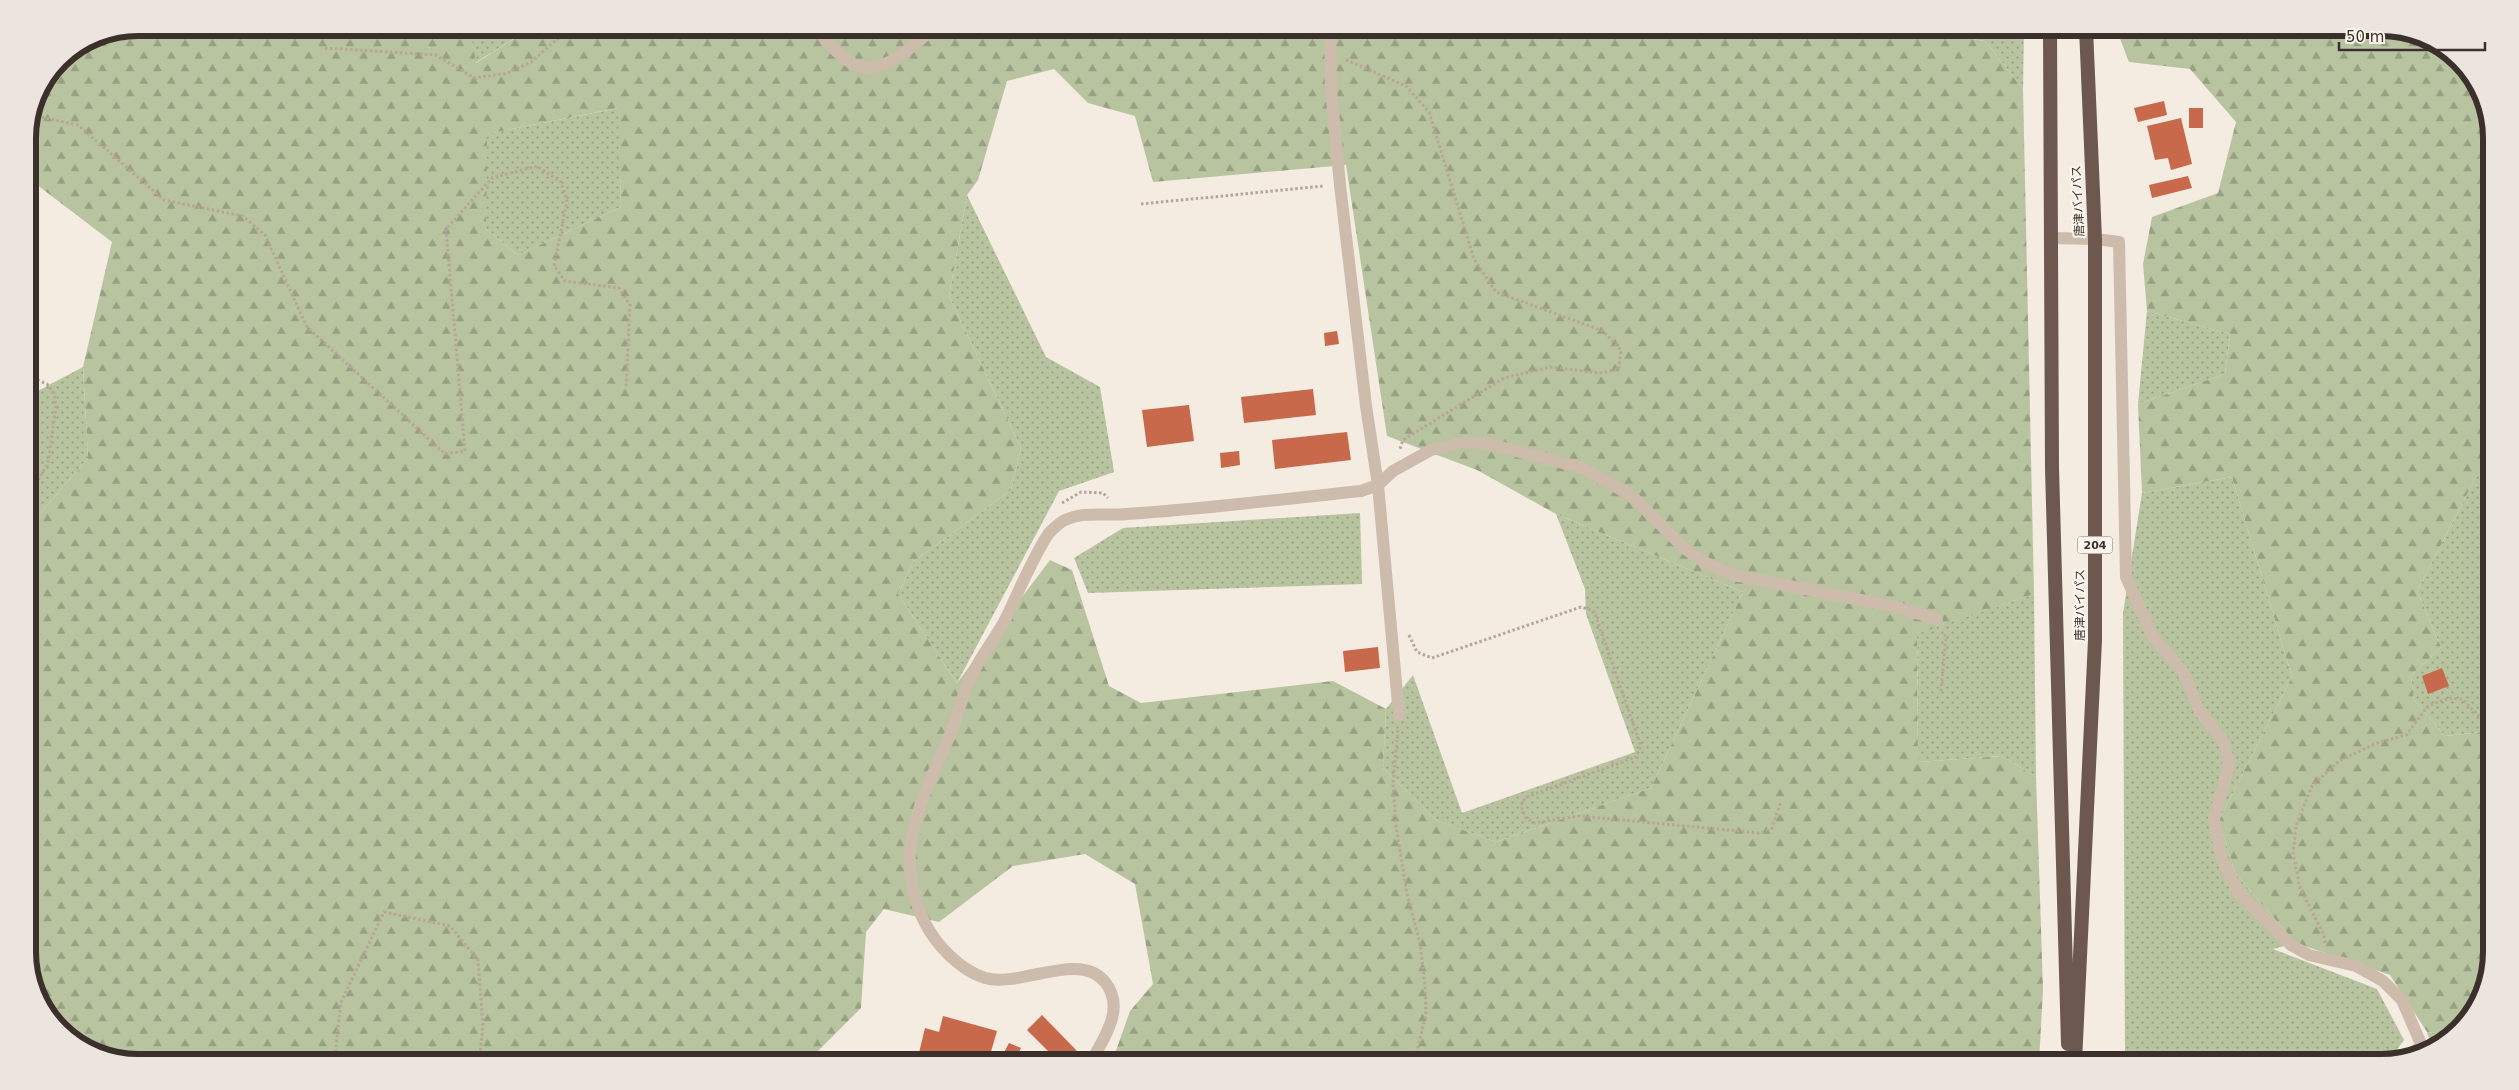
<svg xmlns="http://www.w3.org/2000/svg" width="2519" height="1090" font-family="'DejaVu Sans','Noto Sans JP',sans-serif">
<defs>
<pattern id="grass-dots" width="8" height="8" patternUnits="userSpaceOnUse" patternTransform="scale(1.25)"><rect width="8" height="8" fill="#b8c4a0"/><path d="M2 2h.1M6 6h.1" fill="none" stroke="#97a083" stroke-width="1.8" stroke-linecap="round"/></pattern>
<pattern id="forest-firs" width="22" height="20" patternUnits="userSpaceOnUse" patternTransform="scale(1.25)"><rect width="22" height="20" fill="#b8c4a0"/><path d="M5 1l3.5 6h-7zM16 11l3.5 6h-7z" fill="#97a083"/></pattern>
</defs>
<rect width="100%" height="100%" fill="#f4ebe1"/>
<!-- grass -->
<path fill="url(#grass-dots)" d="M 470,28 L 531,28 L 475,63 Z
M 1898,28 L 2024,28 L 2023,89 L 1985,41 Z
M 619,108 L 621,207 L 518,255 L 486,229 L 486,134 Z
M 967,195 L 1046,357 L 1100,387 L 1114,472 L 1059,491 L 957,683 L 898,594 L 913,562 L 1011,490 L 1021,448 L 949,296 Z
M 2147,311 L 2230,334 L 2225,374 L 2138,404 Z
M 83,367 L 88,458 L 33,522 L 28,523 L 28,393 L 32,394 Z
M 2491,472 L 2491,731 L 2445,736 L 2414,700 L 2411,676 L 2441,647 L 2417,591 L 2477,475 Z
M 2232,477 L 2292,677 L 2219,820 L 2235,873 L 2296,943 L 2273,949 L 2377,989 L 2404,1040 L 2389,1060 L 2381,1062 L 2125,1062 L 2123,613 L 2142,493 Z
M 1360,513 L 1362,584 L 1088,593 L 1074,558 L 1123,528 Z
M 1556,514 L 1743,592 L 1651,788 L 1496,842 L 1436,820 L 1383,768 L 1386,709 L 1413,675 L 1462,813 L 1635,752 L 1586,614 L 1585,589 Z
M 2034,594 L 2036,777 L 2002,756 L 1918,762 L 1917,633 Z
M 2427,1032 L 2450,1035 L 2443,1044 L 2432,1047 Z"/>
<!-- forest -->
<path fill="url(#forest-firs)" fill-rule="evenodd" d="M 138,28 L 470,28 L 476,63 L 531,28 L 1898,28 L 1985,41 L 2023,89 L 2034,594 L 1917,634 L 1918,762 L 2002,756 L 2036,777 L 2043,990 L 2039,1062 L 1112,1062 L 1130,1011 L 1153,984 L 1135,884 L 1085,854 L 1013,866 L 939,922 L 884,909 L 866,932 L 861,1008 L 807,1062 L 138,1062 L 96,1054 L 50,1019 L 28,960 L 28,523 L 33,522 L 88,458 L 83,367 L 112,242 L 28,178 L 28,131 L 36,95 L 60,60 L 96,36 ZM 1054,69 L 1088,103 L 1135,116 L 1153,182 L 1346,165 L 1387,436 L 1477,470 L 1556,514 L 1743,592 L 1651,788 L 1496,842 L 1436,820 L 1383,768 L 1386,709 L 1333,681 L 1141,703 L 1109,686 L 1072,570 L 1050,560 L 957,683 L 898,594 L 913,562 L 1011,490 L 1021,448 L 949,296 L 967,195 L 978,180 L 1007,81 ZM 618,108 L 621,207 L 518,255 L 486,229 L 487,134 Z
M 2116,28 L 2381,28 L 2423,36 L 2469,71 L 2491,131 L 2491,472 L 2477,475 L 2417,591 L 2441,647 L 2411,676 L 2414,700 L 2445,736 L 2491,731 L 2491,952 L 2483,994 L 2450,1035 L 2427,1032 L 2390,975 L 2296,943 L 2235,873 L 2219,820 L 2292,677 L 2232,477 L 2142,493 L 2138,404 L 2225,374 L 2230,334 L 2147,311 L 2143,264 L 2152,217 L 2218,193 L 2236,122 L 2190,69 L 2129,62 Z"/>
<!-- building -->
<path fill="#c8694b" d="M 2164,101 L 2167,115 L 2138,122 L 2134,108 Z
M 2189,108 L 2203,108 L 2203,128 L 2189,128 Z
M 2181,118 L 2192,164 L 2171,170 L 2168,158 L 2155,160 L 2147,126 Z
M 2188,176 L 2192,188 L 2152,198 L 2149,185 Z
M 1337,331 L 1339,344 L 1325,346 L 1324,333 Z
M 1313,389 L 1316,415 L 1244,423 L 1241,397 Z
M 1189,405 L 1194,441 L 1147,447 L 1142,410 Z
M 1347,432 L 1351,460 L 1275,469 L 1272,440 Z
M 1239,451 L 1240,465 L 1221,468 L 1220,453 Z
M 1378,647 L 1380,668 L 1345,672 L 1343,651 Z
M 2442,668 L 2449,686 L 2428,694 L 2422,676 Z
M 1042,1015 L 1077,1051 L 1070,1062 L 1046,1062 L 1051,1054 L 1027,1030 Z
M 943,1016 L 997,1031 L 988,1062 L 939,1062 L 918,1057 L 925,1028 L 939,1032 Z
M 1009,1043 L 1021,1048 L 1014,1062 L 999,1062 Z"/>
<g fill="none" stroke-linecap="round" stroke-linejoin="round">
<!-- path -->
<path stroke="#b9a596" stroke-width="3" stroke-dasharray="2.5 2.5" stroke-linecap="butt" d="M 680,28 L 702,30 L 711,28
M 325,48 L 436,55 L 474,78 L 508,73 L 531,62 L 570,28
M 1346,60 L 1406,86 L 1429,112 L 1474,259 L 1496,292 L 1603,331 L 1621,350 L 1619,369 L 1600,373 L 1550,367 L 1504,378 L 1403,440 L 1400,449
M 32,115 L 78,125 L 164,200 L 243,216 L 265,235 L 307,327 L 445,454 L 465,451 L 446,229 L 492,178 L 537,166 L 561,182 L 567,201 L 554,266 L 565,281 L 619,288 L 630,305 L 626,387
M 1141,204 L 1324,186
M 28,376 L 47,384 L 54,393 L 56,406 L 48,464 L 28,496
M 1062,503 L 1081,492 L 1103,493 L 1108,498
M 1409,635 L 1417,652 L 1432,658 L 1581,607 L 1594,611 L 1641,746 L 1636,757 L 1526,797 L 1521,805 L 1525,817 L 1534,823 L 1579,816 L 1760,833 L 1772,828 L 1781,801
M 1941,691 L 1946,637 L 1944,633
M 1398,730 L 1393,784 L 1396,826 L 1407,894 L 1420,943 L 1425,986 L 1426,1015 L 1414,1062
M 2325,943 L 2324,935 L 2300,888 L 2293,853 L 2296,826 L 2312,786 L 2339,761 L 2374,744 L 2406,735 L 2428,706 L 2449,698 L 2462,699 L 2491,728
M 334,1062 L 341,1002 L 384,912 L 450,926 L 478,960 L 483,1026 L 479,1062"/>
<!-- minor -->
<path stroke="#cdbbac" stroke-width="12" d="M 1330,28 L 1331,89 L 1340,185 L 1366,406 L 1378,485 L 1399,715
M 817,29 C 826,39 838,56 850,62 C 881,81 912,45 934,28
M 2051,238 L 2095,239 L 2119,242 L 2126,577 L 2152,635 L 2183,672 L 2199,710 L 2224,742 L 2229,765 L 2214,819 L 2222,860 L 2238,892 L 2291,945 L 2309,955 L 2356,966 L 2383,981 L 2402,1000 L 2421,1044 L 2415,1052
M 1091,1062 C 1104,1038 1126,1008 1105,982 C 1080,950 1020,988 985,978 C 960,970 937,946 925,923 C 913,900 907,868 911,842 C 918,799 936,769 952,730 C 958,715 961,700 967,685 C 976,663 992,643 1004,622 C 1018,594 1032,558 1049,533 C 1053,529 1060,522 1065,520 C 1084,511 1107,516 1127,514 C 1205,509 1283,499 1361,491 L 1378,485 L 1393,471 L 1431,450 L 1464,442 L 1485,443 L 1583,468 L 1632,496 L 1684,548 L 1706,563 L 1734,575 L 1891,606 L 1937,619"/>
<!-- trunk -->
<path stroke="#6c584f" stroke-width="14" d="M 2050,28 L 2052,468 L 2068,1044
M 2075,1062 L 2095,640 L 2095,239 L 2086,28"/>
</g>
<g text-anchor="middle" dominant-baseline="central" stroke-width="4.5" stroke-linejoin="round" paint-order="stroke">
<!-- shield labels -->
<rect fill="#fbf5ee" stroke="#756b66" stroke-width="1" x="2077.5" y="536.5" width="35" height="17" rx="4"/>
<g font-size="11" font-weight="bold" fill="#3b302b">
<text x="2095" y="545">204</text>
</g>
<!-- street labels -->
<g font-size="12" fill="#3b302b" stroke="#fbf5ee">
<text transform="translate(2078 201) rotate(-93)">唐津バイパス</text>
<text transform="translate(2080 605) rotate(-90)">唐津バイパス</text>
</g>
</g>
<!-- crop -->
<path d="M0 0H2519V1090H0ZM138 36H2381A102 102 0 0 1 2483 138V952A102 102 0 0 1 2381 1054H138A102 102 0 0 1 36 952V138A102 102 0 0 1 138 36Z" fill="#ece5de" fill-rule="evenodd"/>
<path fill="none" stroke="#3b302b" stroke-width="6" d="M138 36H2381A102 102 0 0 1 2483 138V952A102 102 0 0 1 2381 1054H138A102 102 0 0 1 36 952V138A102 102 0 0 1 138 36Z"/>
<!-- scale -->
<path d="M2339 42v8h146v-8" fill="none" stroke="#3b302b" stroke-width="2.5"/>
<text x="2346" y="42" font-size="15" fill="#3b302b" stroke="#fbf5ee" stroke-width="4" paint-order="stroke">50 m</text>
</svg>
